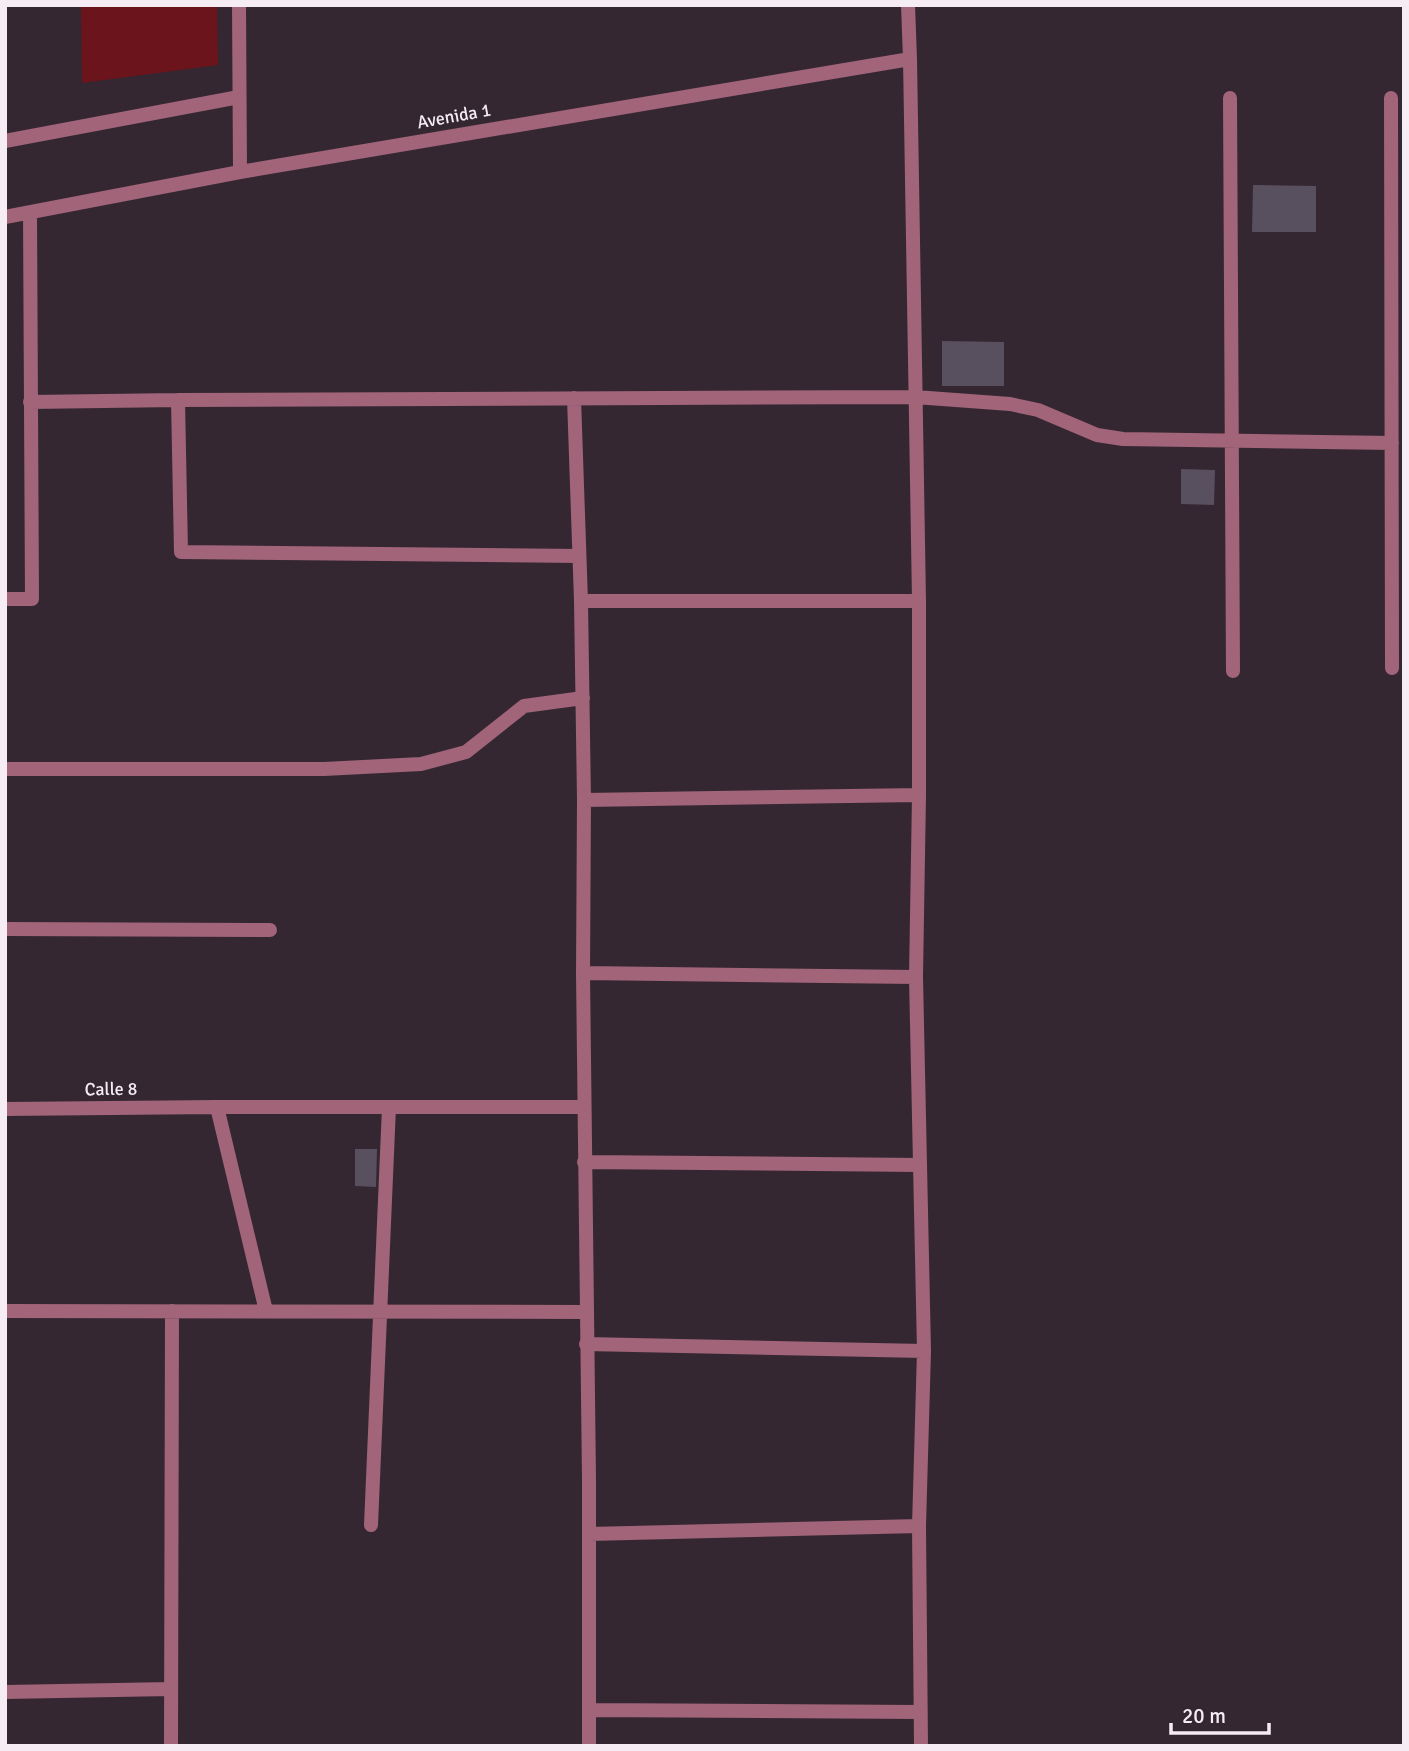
<svg xmlns="http://www.w3.org/2000/svg" width="1409" height="1751" font-family="Signika,sans-serif">
<rect width="100%" height="100%" fill="#342731"/>
<!-- green -->
<path fill="#6c141b" d="M 81,5 L 217,5 L 218,65 L 82,83 Z"/>
<!-- building -->
<path fill="#584f5f" d="M 1253,185 L 1316,186 L 1316,232 L 1252,232 Z
M 942,341 L 1004,342 L 1004,386 L 942,386 Z
M 1181,469 L 1215,470 L 1214,505 L 1181,504 Z
M 355,1149 L 377,1149 L 376,1187 L 355,1186 Z"/>
<g fill="none" stroke-linecap="round" stroke-linejoin="round">
<!-- minor -->
<path stroke="#a16479" stroke-width="14" d="M 239,5 L 240,172
M 908,5 L 910,59 L 919,601 L 919,795 L 916,977 L 924,1351 L 919,1526 L 921,1746
M 1230,98 L 1233,671
M 1391,98 L 1392,668
M 5,141 L 239,97
M 5,217 L 240,172 L 910,59
M 574,398 L 581,601 L 584,800 L 583,973 L 589,1480 L 589,1746
M 178,400 L 181,552 L 579,556
M 30,402 L 178,400 L 915,397 L 1010,404 L 1038,410 L 1097,435 L 1123,439 L 1392,443
M 5,599 L 32,599 L 30,213
M 581,601 L 919,601
M 5,769 L 324,769 L 421,764 L 466,752 L 524,706 L 583,698
M 584,800 L 919,795
M 5,929 L 270,930
M 583,973 L 916,977
M 217,1107 L 266,1311
M 5,1109 L 217,1107 L 584,1107
M 584,1162 L 919,1165
M 5,1311 L 586,1312
M 586,1344 L 924,1351
M 371,1525 L 389,1107
M 589,1534 L 919,1526
M 5,1692 L 171,1689
M 589,1710 L 920,1712
M 171,1746 L 172,1311"/>
</g>
<g text-anchor="middle" dominant-baseline="central" stroke-width="5" stroke-linejoin="round" paint-order="stroke">
<!-- street labels -->
<g font-size="18" fill="#f6edf4" stroke="#342731">
<text transform="translate(454 116) rotate(-10)">Avenida 1</text>
<text transform="translate(111 1089) rotate(-1)">Calle 8</text>
</g>
</g>
<!-- border -->
<rect width="1409" height="1751" fill="none" stroke="#f6edf4" stroke-width="14"/>
<!-- scale -->
<path d="M1171 1723v10h98v-10" fill="none" stroke="#f6edf4" stroke-width="3.5"/>
<text x="1182" y="1723" font-size="21" fill="#f6edf4" stroke="#342731" stroke-width="5" paint-order="stroke">20 m</text>
</svg>
